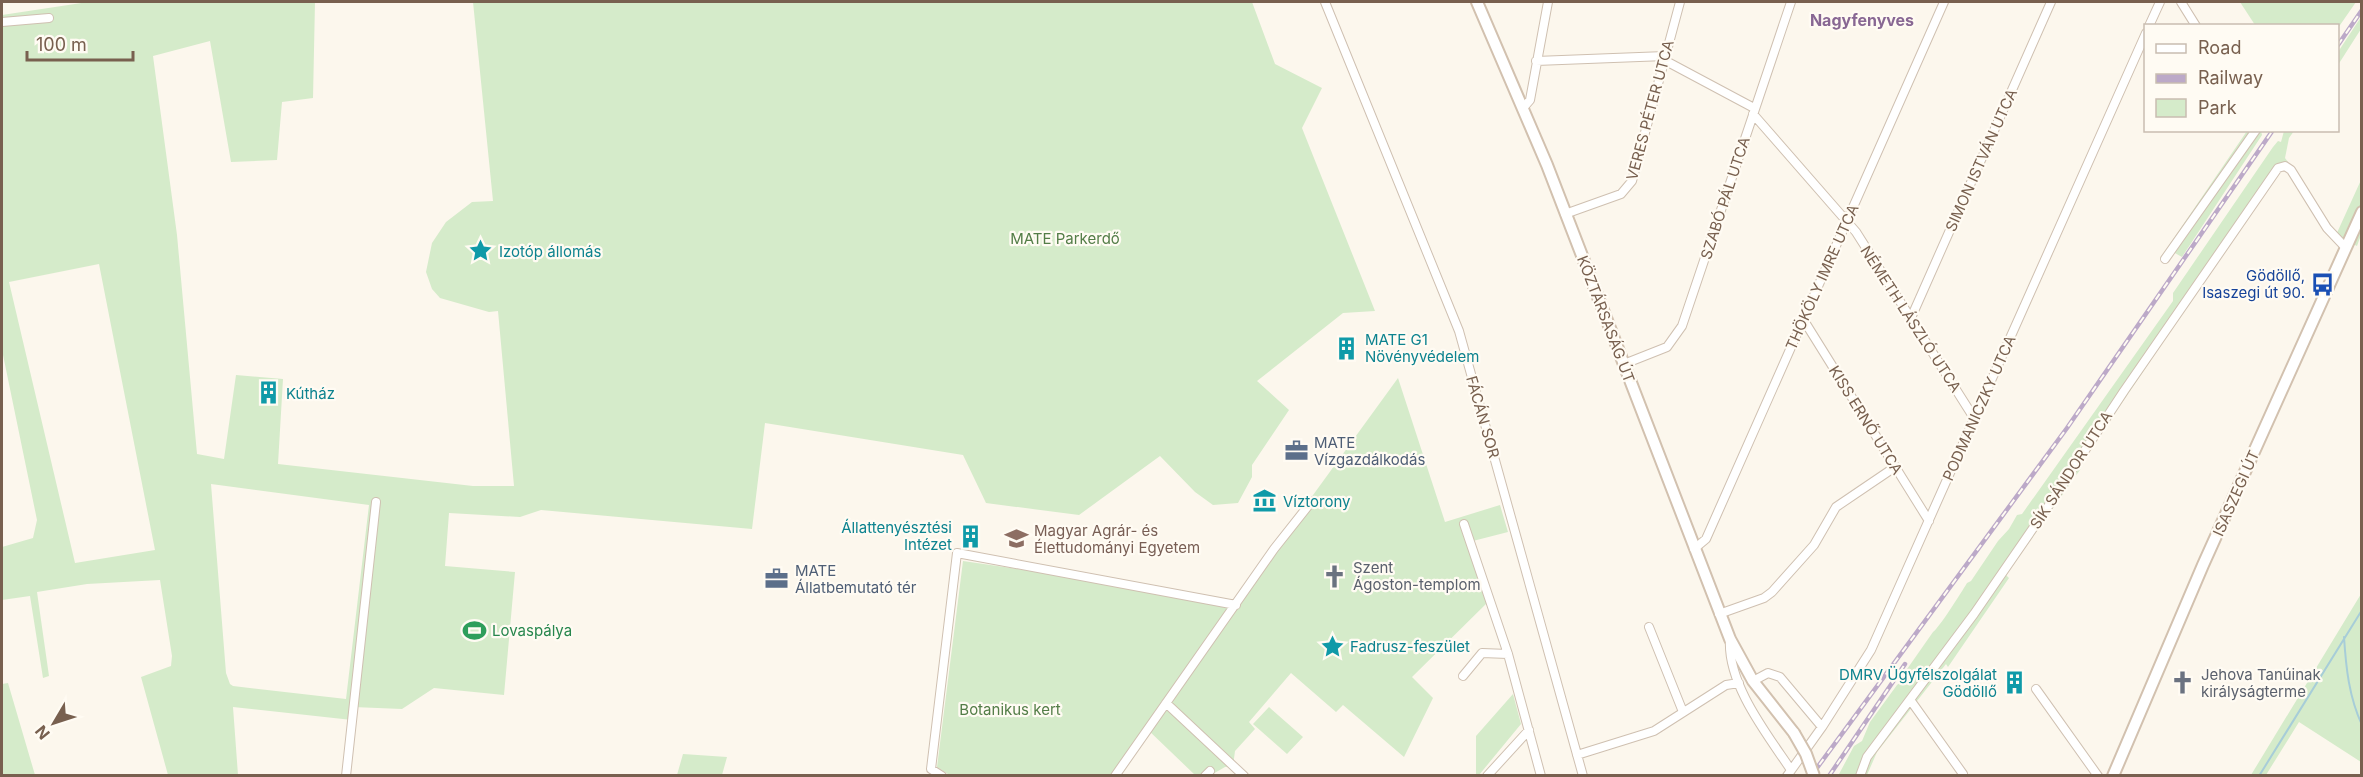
<svg xmlns="http://www.w3.org/2000/svg" width="2363" height="777" font-family="Inter,sans-serif">
<rect width="100%" height="100%" fill="#fcf7ed"/>
<!-- green -->
<path fill="#d5ebca" fill-rule="evenodd" d="M 88,2 L 315,2 L 313,98 L 282,102 L 277,160 L 231,162 L 210,41 L 153,56 L 177,235 L 197,454 L 224,459 L 236,375 L 283,379 L 278,464 L 473,486 L 514,486 L 498,311 L 489,312 L 440,298 L 432,289 L 426,272 L 432,243 L 446,222 L 472,202 L 493,201 L 473,2 L 1252,2 L 1275,64 L 1322,88 L 1302,128 L 1375,311 L 1343,313 L 1257,381 L 1289,410 L 1252,465 L 1252,477 L 1238,503 L 1213,505 L 1195,492 L 1160,456 L 1079,515 L 986,503 L 963,455 L 765,423 L 752,529 L 541,510 L 520,517 L 449,513 L 445,566 L 515,572 L 504,695 L 434,688 L 402,709 L 353,707 L 352,720 L 233,707 L 238,775 L 168,775 L 141,677 L 171,666 L 172,656 L 160,580 L 87,584 L 37,592 L 49,676 L 43,678 L 30,596 L 2,600 L 2,547 L 33,538 L 37,520 L 2,350 L 2,15 ZM 99,264 L 155,550 L 75,563 L 9,282 ZM 211,484 L 369,505 L 346,699 L 233,686 L 230,684 L 226,673 Z
M 2240,2 L 2356,2 L 2338,28 L 2338,26 L 2255,25 Z
M 2361,17 L 2361,29 L 2338,65 L 2338,52 Z
M 2247,131 L 2261,131 L 2262,135 L 2182,257 L 2173,252 L 2165,261 L 2161,257 Z
M 2284,131 L 2294,131 L 2289,138 L 2285,158 L 2288,162 L 2276,176 L 2081,463 L 2082,467 L 2006,575 L 2009,578 L 1948,667 L 1946,664 L 1877,752 L 1867,775 L 1838,776 L 1854,746 L 1862,741 L 1870,722 L 1897,685 L 1902,681 L 1905,672 L 1933,632 C 1939,628 1961,593 1967,583 L 1971,581 L 1998,541 L 2009,529 L 2017,515 L 2022,514 L 2173,301 L 2173,293 L 2273,147 L 2278,141 L 2281,142 Z
M 2361,180 L 2361,235 L 2357,246 L 2336,235 Z
M 1398,378 L 1445,522 L 1500,505 L 1508,532 L 1469,542 L 1489,601 L 1412,677 L 1433,698 L 1404,757 L 1343,705 L 1336,712 L 1291,673 L 1249,722 L 1255,729 L 1235,751 L 1233,766 L 1225,767 L 1211,775 L 1195,775 L 1146,728 L 1111,775 L 951,776 L 937,767 L 963,561 L 1221,599 L 1231,608 Z
M 2361,594 L 2361,762 L 2299,722 L 2266,775 L 2251,775 Z
M 8,683 L 35,775 L 2,775 L 2,684 Z
M 1513,694 L 1521,724 L 1479,775 L 1476,775 L 1476,736 Z
M 1269,707 L 1303,737 L 1287,754 L 1253,724 Z
M 683,754 L 727,757 L 722,775 L 677,775 Z"/>
<g fill="none" stroke-linecap="round" stroke-linejoin="round">
<!-- stream -->
<path stroke="#a7cdd8" stroke-width="2" d="M 2344,637 C 2346,668 2349,697 2362,725
M 2259,776 L 2362,610"/>
<defs>
<path id="street" d="M 1325,2 L 1459,331 L 1583,776
M 2181,2 L 2196,26
M 2,22 L 49,18
M 2149,26 L 2160,2
M 1664,60 L 1754,108
M 1536,61 L 1665,56
M 1523,108 L 1530,100 L 1548,2
M 1753,114 L 1856,232 L 1974,418
M 1565,214 L 1621,194 L 1632,181 L 1680,2
M 2165,259 L 2256,130
M 1911,318 L 2051,2
M 1803,319 L 1929,521
M 1624,364 L 1667,347 L 1682,326 L 1791,2
M 1464,524 L 1508,654 L 1541,776
M 1694,549 L 1706,539 L 1944,2
M 1719,614 L 1764,598 L 1772,592 L 1814,545 L 1836,507 L 1895,467
M 1649,627 L 1683,712
M 1730,639 C 1727,684 1767,734 1791,770
M 1463,676 L 1482,653 L 1508,654
M 1753,681 L 1768,673 L 1780,677 L 1822,727
M 2036,689 L 2098,776
M 1911,701 L 1963,774
M 1166,703 L 1244,776
M 1577,755 L 1654,731 L 1726,685 L 1739,683
M 346,776 L 376,502
M 942,776 L 931,769 L 957,553 L 1236,605
M 1115,776 L 1274,549 L 1312,501
M 1205,776 L 1210,771
M 1487,776 L 1529,730
M 1787,776 L 1822,727 L 1871,650 L 2146,33
M 1860,776 L 1867,757 L 1974,614 L 2047,508 L 2124,391 L 2278,168 L 2285,166 L 2291,170 L 2327,228 L 2346,248"/>
<path id="secondary" d="M 1477,2 L 1547,165 L 1730,639 L 1753,681 L 1794,733
M 2113,776 L 2203,565 L 2362,212"/>
</defs>
<!-- street casing -->
<use href="#street" stroke="#cfc0b1" stroke-width="10"/>
<!-- secondary casing -->
<use href="#secondary" stroke="#d2c1af" stroke-width="14"/>
<!-- street -->
<use href="#street" stroke="#fff" stroke-width="8"/>
<!-- secondary -->
<use href="#secondary" stroke="#fff" stroke-width="10"/>
<defs>
<path id="rail" d="M 2338,45 L 2362,10
M 1811,776 L 2067,428 L 2273,130
M 1829,776 L 1905,664"/>
</defs>
<!-- rail casing -->
<use href="#rail" stroke="#bca9c8" stroke-width="4.5"/>
<!-- rail -->
<use href="#rail" stroke="#fffbf3" stroke-width="2" stroke-dasharray="7" stroke-linecap="butt"/>
<defs>
<path id="secondary-bridge" d="M 1794,733 L 1806,754 L 1814,776"/>
</defs>
<!-- secondary-bridge casing -->
<use href="#secondary-bridge" stroke="#d2c1af" stroke-width="14" stroke-linecap="butt"/>
<!-- secondary-bridge -->
<use href="#secondary-bridge" stroke="#fff" stroke-width="10"/>
</g>
<!-- icons -->
<defs>
<symbol id="sight-bare" viewBox="-9 -9 18 18"><path d="M0-6L1.8-2.2L6-1.7L2.9 1.2L3.7 5.4L0 3.3L-3.7 5.4L-2.9 1.2L-6-1.7L-1.8-2.2Z" fill="#0f9aa8" stroke="#fffbf3" stroke-width="2.5" paint-order="stroke"/></symbol>
<symbol id="bus-bare" viewBox="-9 -9 18 18"><path d="M-5-6H5V4H4V6H2V4H-2V6H-4V4H-5ZM-3.5-4V0h7V-4ZM-3.5 1.2v1.5H-2V1.2ZM2 1.2v1.5H3.5V1.2Z" fill="#1a4fb4" stroke="#fffbf3" stroke-width="2.5" paint-order="stroke"/></symbol>
<symbol id="building-bare" viewBox="-9 -9 18 18"><path d="M-4-6H4V6H1V3H-1V6H-4ZM-2.5-4.3h1.7v1.8h-1.7ZM.8-4.3h1.7v1.8H.8ZM-2.5-1h1.7V.8h-1.7ZM.8-1h1.7V.8H.8Z" fill="#0f9aa8" stroke="#fffbf3" stroke-width="2.5" paint-order="stroke"/></symbol>
<symbol id="office-bare" viewBox="-9 -9 18 18"><path d="M-6-3h4V-5.5h4V-3h4V5H-6ZM-1-4.5V-3h2v-1.5ZM-6 0V1H6V0Z" fill="#5c6f8a" stroke="#fffbf3" stroke-width="2.5" paint-order="stroke"/></symbol>
<symbol id="museum-bare" viewBox="-9 -9 18 18"><path d="M0-6L6-3V-2H-6V-3ZM-5-1h2V3h-2ZM-1-1h2V3h-2ZM3-1h2V3H3ZM-6 4H6V6H-6Z" fill="#0f9aa8" stroke="#fffbf3" stroke-width="2.5" paint-order="stroke"/></symbol>
<symbol id="university-bare" viewBox="-9 -9 18 18"><path d="M0-5L7-2L0 1L-7-2ZM-4 1L0 2.5L4 1V4Q0 6-4 4Z" fill="#8d6e63" stroke="#fffbf3" stroke-width="2.5" paint-order="stroke"/></symbol>
<symbol id="church-bare" viewBox="-9 -9 18 18"><path d="M-1.2-6h2.4v3.5h3.3v2.4h-3.3V6h-2.4V-.1h-3.3v-2.4h3.3Z" fill="#6b7280" stroke="#fffbf3" stroke-width="2.5" paint-order="stroke"/></symbol>
<symbol id="stadium-bare" viewBox="-9 -9 18 18"><path d="M0-5a6.5 5 0 1 0 0 10a6.5 5 0 1 0 0-10ZM-3.5-1.8h7v3.6h-7Z" fill="#2e9e5b" stroke="#fffbf3" stroke-width="2.5" paint-order="stroke"/></symbol>
</defs>
<g fill-rule="evenodd">
<use href="#sight-bare" x="464" y="234" width="33" height="33"/>
<use href="#bus-bare" x="2306" y="268" width="33" height="33"/>
<use href="#building-bare" x="1330" y="332" width="33" height="33"/>
<use href="#building-bare" x="252" y="376" width="33" height="33"/>
<use href="#office-bare" x="1280" y="434" width="33" height="33"/>
<use href="#museum-bare" x="1248" y="484" width="33" height="33"/>
<use href="#building-bare" x="954" y="520" width="33" height="33"/>
<use href="#university-bare" x="1000" y="522" width="33" height="33"/>
<use href="#church-bare" x="1318" y="560" width="33" height="33"/>
<use href="#office-bare" x="760" y="562" width="33" height="33"/>
<use href="#stadium-bare" x="458" y="614" width="33" height="33"/>
<use href="#sight-bare" x="1316" y="630" width="33" height="33"/>
<use href="#building-bare" x="1998" y="666" width="33" height="33"/>
<use href="#church-bare" x="2166" y="666" width="33" height="33"/>
</g>
<g text-anchor="middle" dominant-baseline="central" stroke-width="4.5" stroke-linejoin="round" paint-order="stroke">
<!-- street labels -->
<g font-size="15" fill="#78604f" stroke="#fffbf3">
<text transform="translate(1650 110) rotate(-75)">VERES PÉTER UTCA</text>
<text transform="translate(1981 160) rotate(-66)">SIMON ISTVÁN UTCA</text>
<text transform="translate(1725 198) rotate(-72)">SZABÓ PÁL UTCA</text>
<text transform="translate(1822 277) rotate(-66)">THÖKÖLY IMRE UTCA</text>
<text transform="translate(1606 319) rotate(69)">KÖZTÁRSASÁG ÚT</text>
<text transform="translate(1911 319) rotate(57)">NÉMETH LÁSZLÓ UTCA</text>
<text transform="translate(1979 408) rotate(-66)">PODMANICZKY UTCA</text>
<text transform="translate(1483 417) rotate(74)">FÁCÁN SOR</text>
<text transform="translate(1866 420) rotate(58)">KISS ERNŐ UTCA</text>
<text transform="translate(2071 470) rotate(-57)">SÍK SÁNDOR UTCA</text>
<text transform="translate(2236 493) rotate(-66)">ISASZEGI ÚT</text>
</g>
<!-- park labels -->
<g font-size="15" fill="#537d47" stroke="#fffbf3">
<text x="1065" y="238">MATE Parkerdő</text>
<text x="1010" y="709">Botanikus kert</text>
</g>
<!-- culture labels -->
<g font-size="15" fill="#0d838f" stroke="#fffbf3" text-anchor="start">
<text x="499" y="251">Izotóp állomás</text>
<text x="1365" y="339">MATE G1<tspan x="1365" dy="17">Növényvédelem</tspan></text>
<text x="286" y="393">Kútház</text>
<text x="1283" y="501">Víztorony</text>
<text x="952" y="527" text-anchor="end">Állattenyésztési<tspan x="952" dy="17">Intézet</tspan></text>
<text x="1350" y="646">Fadrusz-feszület</text>
<text x="1997" y="674" text-anchor="end">DMRV Ügyfélszolgálat<tspan x="1997" dy="17">Gödöllő</tspan></text>
</g>
<!-- transit labels -->
<g font-size="15" fill="#164399" stroke="#fffbf3" text-anchor="end">
<text x="2305" y="275">Gödöllő,<tspan x="2305" dy="17">Isaszegi út 90.</tspan></text>
</g>
<!-- service labels -->
<g font-size="15" fill="#4e5e75" stroke="#fffbf3" text-anchor="start">
<text x="1314" y="442">MATE<tspan x="1314" dy="17">Vízgazdálkodás</tspan></text>
<text x="795" y="570">MATE<tspan x="795" dy="17">Állatbemutató tér</tspan></text>
</g>
<!-- education labels -->
<g font-size="15" fill="#785e54" stroke="#fffbf3" text-anchor="start">
<text x="1034" y="530">Magyar Agrár- és<tspan x="1034" dy="17">Élettudományi Egyetem</tspan></text>
</g>
<!-- worship labels -->
<g font-size="15" fill="#5b616d" stroke="#fffbf3" text-anchor="start">
<text x="1353" y="567">Szent<tspan x="1353" dy="17">Ágoston-templom</tspan></text>
<text x="2201" y="674">Jehova Tanúinak<tspan x="2201" dy="17">királyságterme</tspan></text>
</g>
<!-- leisure labels -->
<g font-size="15" fill="#27864d" stroke="#fffbf3" text-anchor="start">
<text x="492" y="630">Lovaspálya</text>
</g>
<!-- neighbourhood labels -->
<g font-size="16" font-weight="bold" fill="#886793" stroke="#fffbf3">
<text x="1862" y="20">Nagyfenyves</text>
</g>
</g>
<!-- border -->
<rect width="2363" height="777" fill="none" stroke="#78604f" stroke-width="6"/>
<!-- legend -->
<rect x="2144" y="24" width="195" height="108" fill="#fffbf3" stroke="#c9bdb1" stroke-width="1.5"/>
<rect x="2156" y="44" width="30" height="9" fill="#ffffff" stroke="#c9bdb1" stroke-width="1.5"/>
<text x="2198" y="54" font-size="18" fill="#78604f">Road</text>
<rect x="2156" y="74" width="30" height="9" fill="#bca9c8" stroke="#c9bdb1" stroke-width="1.5"/>
<text x="2198" y="84" font-size="18" fill="#78604f">Railway</text>
<rect x="2156" y="99" width="30" height="18" fill="#d5ebca" stroke="#c9bdb1" stroke-width="1.5"/>
<text x="2198" y="114" font-size="18" fill="#78604f">Park</text>
<!-- north arrow -->
<g transform="translate(54 723) rotate(231)" stroke="#fffbf3" stroke-width="4.5" paint-order="stroke">
<path d="M0-4.5L10 22L0 15L-10 22Z" fill="#78604f"/>
<text y="-9" font-size="16" font-weight="bold" text-anchor="middle" fill="#78604f">N</text>
</g>
<!-- scale -->
<path d="M27 51v9h106v-9" fill="none" stroke="#78604f" stroke-width="3"/>
<text x="36" y="51" font-size="18" fill="#78604f" stroke="#fffbf3" stroke-width="4.5" paint-order="stroke">100 m</text>
</svg>
